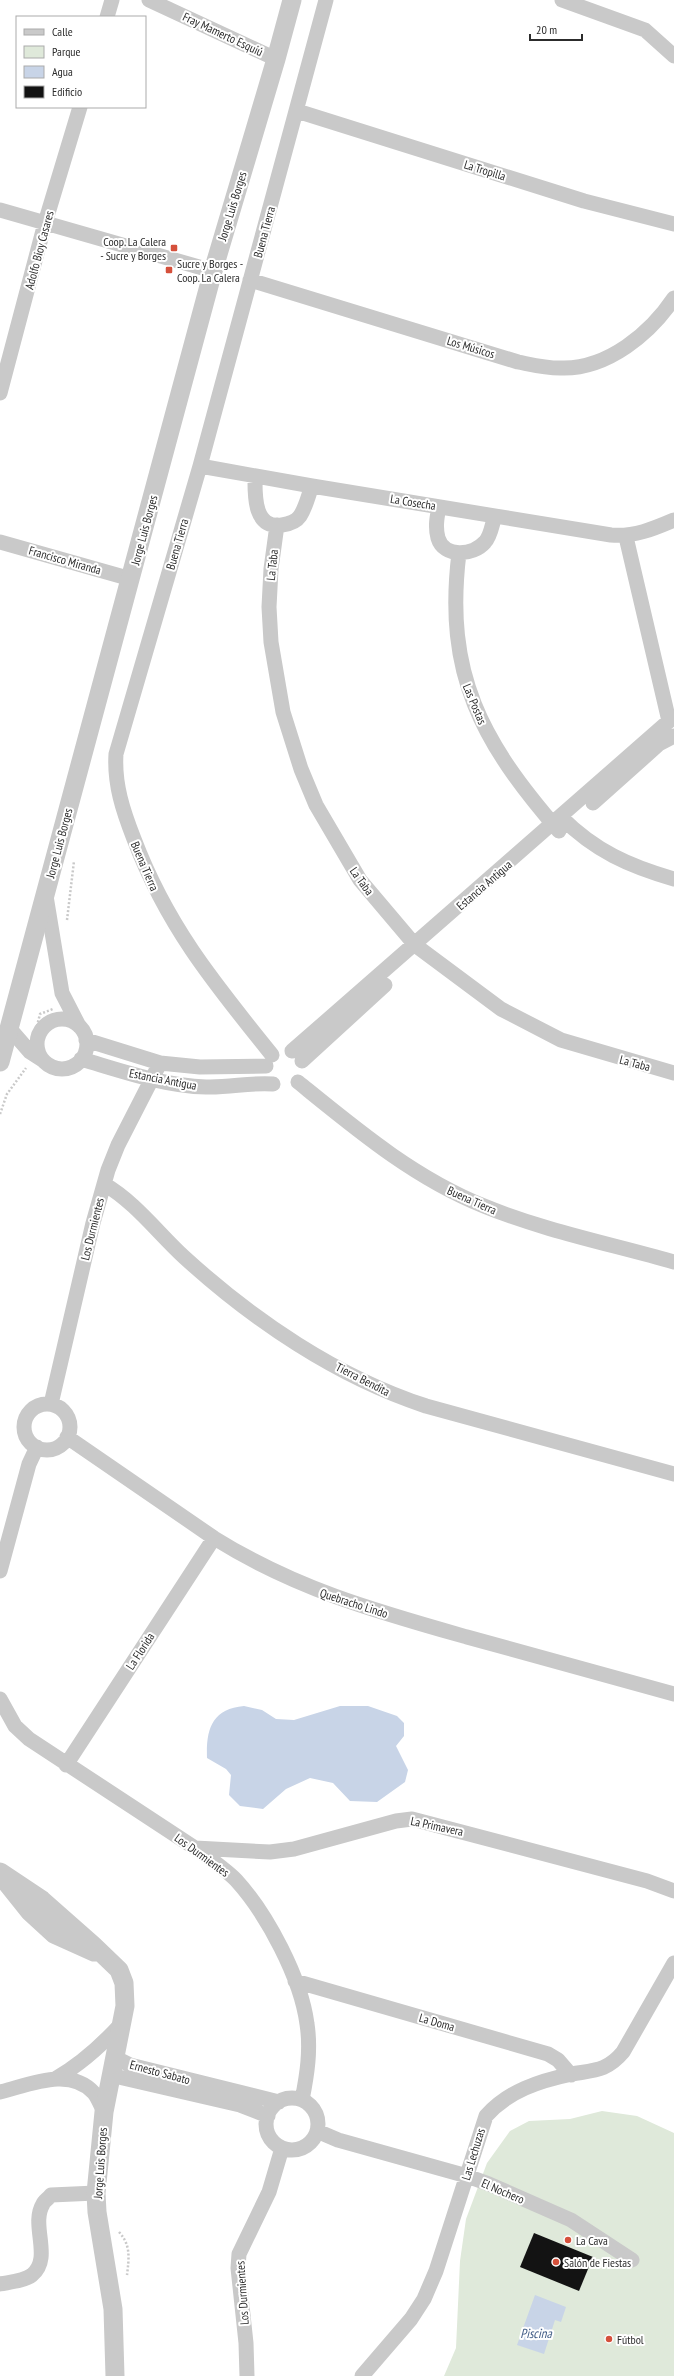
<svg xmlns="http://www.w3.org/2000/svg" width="674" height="2376" font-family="'PT Sans Narrow',sans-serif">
<rect width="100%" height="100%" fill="#fff"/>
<!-- green -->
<path fill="#dfe9da" d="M 602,2111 L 637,2116 L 674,2133 L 674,2376 L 444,2376 L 456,2348 L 460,2261 L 466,2219 L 487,2163 L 510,2131 L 529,2121 L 570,2119 Z"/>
<!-- water -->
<path fill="#c8d4e7" d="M 244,1706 L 262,1710 L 276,1719 L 294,1720 L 340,1706 L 368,1706 L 397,1716 L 404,1723 L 404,1736 L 396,1746 L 408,1770 L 405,1782 L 377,1802 L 350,1801 L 333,1783 L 310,1778 L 286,1789 L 263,1809 L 240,1806 L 229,1795 L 231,1775 L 226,1769 L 207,1758 C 206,1729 212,1709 244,1706 Z
M 535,2295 L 566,2307 L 561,2322 L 555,2320 L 544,2354 L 517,2345 Z"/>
<!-- building -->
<path fill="#131313" d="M 534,2233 L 593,2257 L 579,2291 L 520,2267 Z"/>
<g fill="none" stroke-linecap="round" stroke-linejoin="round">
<!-- path -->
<path stroke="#c9c9c9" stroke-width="2.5" stroke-dasharray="2 2" stroke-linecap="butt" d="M 67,920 L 74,861
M 35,1034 L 40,1014 L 53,1009
M 0,1114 L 7,1094 L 26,1068
M 119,2232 C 131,2245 129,2258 127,2275"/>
<!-- minor -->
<path stroke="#c9c9c9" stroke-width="15" d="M 149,0 L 276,59
M 562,0 L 645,30 L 674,56
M 107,17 L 112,0
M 297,111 L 584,201 L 674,224
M 0,210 L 213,271
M 250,280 L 518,362 C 533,365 548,369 564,368 C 608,368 650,334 674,298
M 0,393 L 45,223 L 80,107
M 200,466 L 312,486 L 611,535 C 634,537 653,529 674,520
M 255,476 C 255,494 253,529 282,525 C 289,524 296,522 300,516 C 306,507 308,496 312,486
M 439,507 C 437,517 435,527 438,538 C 444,558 473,556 485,542 C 491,536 492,524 495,516
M 277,525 L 271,569 L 269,607 L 271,642 L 283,712 L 301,769 L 316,805 L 360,880 L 415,945 L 501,1009 L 561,1040 L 674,1073
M 626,537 L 669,721
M 0,542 L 131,579
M 459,553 C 444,675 482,742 559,831
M 593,803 L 659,744 L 674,736
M 561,817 C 595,851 629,866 674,879
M 46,896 L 62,993 L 79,1026
M37 1044a25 25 0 1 1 50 0a25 25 0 1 1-50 0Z
M 10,1029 L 30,1052 L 44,1061
M 86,1040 L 160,1063 L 200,1067 L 266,1066
M 292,1051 L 669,721
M 272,1055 C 214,983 167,926 134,839 C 123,811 114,784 116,754 L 200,466 L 326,0
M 81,1059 C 122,1071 164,1086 206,1087 C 229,1088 251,1082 273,1084
M 302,1061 L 385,985
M 298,1082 C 356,1129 414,1178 484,1206 C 545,1231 611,1244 674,1262
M 104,1184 C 135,1202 158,1233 184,1257 C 253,1320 337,1377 426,1406 L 674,1474
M 51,1404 L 93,1223 L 108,1170 L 118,1145 L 160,1063
M24 1427a23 23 0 1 1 46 0a23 23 0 1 1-46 0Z
M 67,1437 L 214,1538 C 296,1589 375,1611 467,1637 C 536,1656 605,1675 674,1694
M 0,1571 L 29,1464 L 37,1447
M 0,1699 L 15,1726 L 29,1739 L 195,1848 C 209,1858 224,1868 236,1880 C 267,1914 301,1978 307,2024 C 311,2050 307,2075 302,2100
M 66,1765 L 214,1538
M 195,1848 L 270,1852 L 294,1849 L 396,1821 L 412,1819 L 647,1881 L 674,1891
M 295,1981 L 548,2054 L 558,2060 L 571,2075
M 114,2057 L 130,2065 L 279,2102
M 110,2075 L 240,2105 L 268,2116
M 55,2079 C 81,2064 101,2046 121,2024
M 0,2092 C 29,2085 70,2066 94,2093 C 98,2098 101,2106 104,2112
M266 2124a26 26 0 1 1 52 0a26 26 0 1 1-52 0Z
M 317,2131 L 338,2140 L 467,2176 L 489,2184 L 571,2220 L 632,2260
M 0,2284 C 10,2282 24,2281 32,2275 C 53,2258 30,2225 43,2204 C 44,2201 49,2198 51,2195 L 96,2193
M 247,2376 L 246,2343 L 238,2268 L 239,2254 L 269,2192 L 282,2148
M 362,2376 L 411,2319 L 424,2299 L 436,2271 L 486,2116 C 508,2091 539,2081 572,2074 C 595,2070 607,2071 623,2052 L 674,1963"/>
<!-- tertiary -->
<path stroke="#c9c9c9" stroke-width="19" d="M 0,1062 L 213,271 L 276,59 L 292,0
M 0,1872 L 42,1900 L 93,1945 L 119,1970 L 124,1983 L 125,2006 L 104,2112 L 96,2193 L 97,2212 L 113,2309 L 115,2376
M 6,1882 L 30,1912 L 54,1934 L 94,1952"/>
</g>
<!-- markers -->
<g fill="#d5503b" stroke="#fff" stroke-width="1.5">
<rect x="170" y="244" width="8" height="8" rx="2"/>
<rect x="165" y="266" width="8" height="8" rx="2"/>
<circle cx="568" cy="2240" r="4"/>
<circle cx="556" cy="2262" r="4"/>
<circle cx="609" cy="2339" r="4"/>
</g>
<g text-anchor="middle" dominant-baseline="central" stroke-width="4" stroke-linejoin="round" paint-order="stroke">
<!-- street labels -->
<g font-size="12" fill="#2c2c2c" stroke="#fff">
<text transform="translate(223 34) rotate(25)">Fray Mamerto Esquiú</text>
<text transform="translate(485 170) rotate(17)">La Tropilla</text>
<text transform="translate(232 206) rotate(-73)">Jorge Luis Borges</text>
<text transform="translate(264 232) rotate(-75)">Buena Tierra</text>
<text transform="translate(39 250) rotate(-75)">Adolfo Bioy Casares</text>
<text transform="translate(471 347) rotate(17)">Los Músicos</text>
<text transform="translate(413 502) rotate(9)">La Cosecha</text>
<text transform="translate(144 530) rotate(-75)">Jorge Luis Borges</text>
<text transform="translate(177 544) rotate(-74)">Buena Tierra</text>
<text transform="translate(65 560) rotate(16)">Francisco Miranda</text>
<text transform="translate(272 565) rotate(-84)">La Taba</text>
<text transform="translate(475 704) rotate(67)">Las Postas</text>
<text transform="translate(59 843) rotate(-75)">Jorge Luis Borges</text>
<text transform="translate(145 866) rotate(67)">Buena Tierra</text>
<text transform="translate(362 881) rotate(54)">La Taba</text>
<text transform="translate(484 885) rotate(-41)">Estancia Antigua</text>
<text transform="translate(635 1063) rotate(15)">La Taba</text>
<text transform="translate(163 1079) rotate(11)">Estancia Antigua</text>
<text transform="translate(472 1200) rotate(24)">Buena Tierra</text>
<text transform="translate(92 1229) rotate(-76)">Los Durmientes</text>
<text transform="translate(363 1379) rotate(27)">Tierra Bendita</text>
<text transform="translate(354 1603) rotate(18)">Quebracho Lindo</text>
<text transform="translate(140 1651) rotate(-57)">La Florida</text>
<text transform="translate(437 1826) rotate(12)">La Primavera</text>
<text transform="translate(202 1855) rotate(36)">Los Durmientes</text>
<text transform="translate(437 2022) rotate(16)">La Doma</text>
<text transform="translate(160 2072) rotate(15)">Ernesto Sabato</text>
<text transform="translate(473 2154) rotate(-73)">Las Lechuzas</text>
<text transform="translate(100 2163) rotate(-86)">Jorge Luis Borges</text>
<text transform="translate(503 2191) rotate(23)">El Nochero</text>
<text transform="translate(242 2293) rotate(-94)">Los Durmientes</text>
</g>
<!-- poi labels -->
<g font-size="12" fill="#2c2c2c" stroke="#fff" text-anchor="start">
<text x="166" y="241" text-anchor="end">Coop. La Calera<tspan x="166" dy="14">- Sucre y Borges</tspan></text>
<text x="177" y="263">Sucre y Borges -<tspan x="177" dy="14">Coop. La Calera</tspan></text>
<text x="576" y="2240">La Cava</text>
<text x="564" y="2262">Salón de Fiestas</text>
<text x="617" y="2339">Fútbol</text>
</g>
<!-- water labels -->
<g font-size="13" font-style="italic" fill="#425d86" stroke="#fff">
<text x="536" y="2333">Piscina</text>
</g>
</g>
<!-- legend -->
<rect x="16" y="16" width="130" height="92" fill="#ffffff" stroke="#ababab"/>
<rect x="24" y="29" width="20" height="6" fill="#c9c9c9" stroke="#ababab"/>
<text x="52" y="36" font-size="12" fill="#2c2c2c">Calle</text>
<rect x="24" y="46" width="20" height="12" fill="#dfe9da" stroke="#ababab"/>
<text x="52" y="56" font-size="12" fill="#2c2c2c">Parque</text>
<rect x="24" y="66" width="20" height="12" fill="#c8d4e7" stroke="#ababab"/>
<text x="52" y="76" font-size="12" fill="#2c2c2c">Agua</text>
<rect x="24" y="86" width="20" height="12" fill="#131313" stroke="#ababab"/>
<text x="52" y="96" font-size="12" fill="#2c2c2c">Edificio</text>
<!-- scale -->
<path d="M530 34v6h52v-6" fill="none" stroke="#2c2c2c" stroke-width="2"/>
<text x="536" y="34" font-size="12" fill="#2c2c2c" stroke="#ffffff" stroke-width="3" paint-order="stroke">20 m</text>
</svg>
